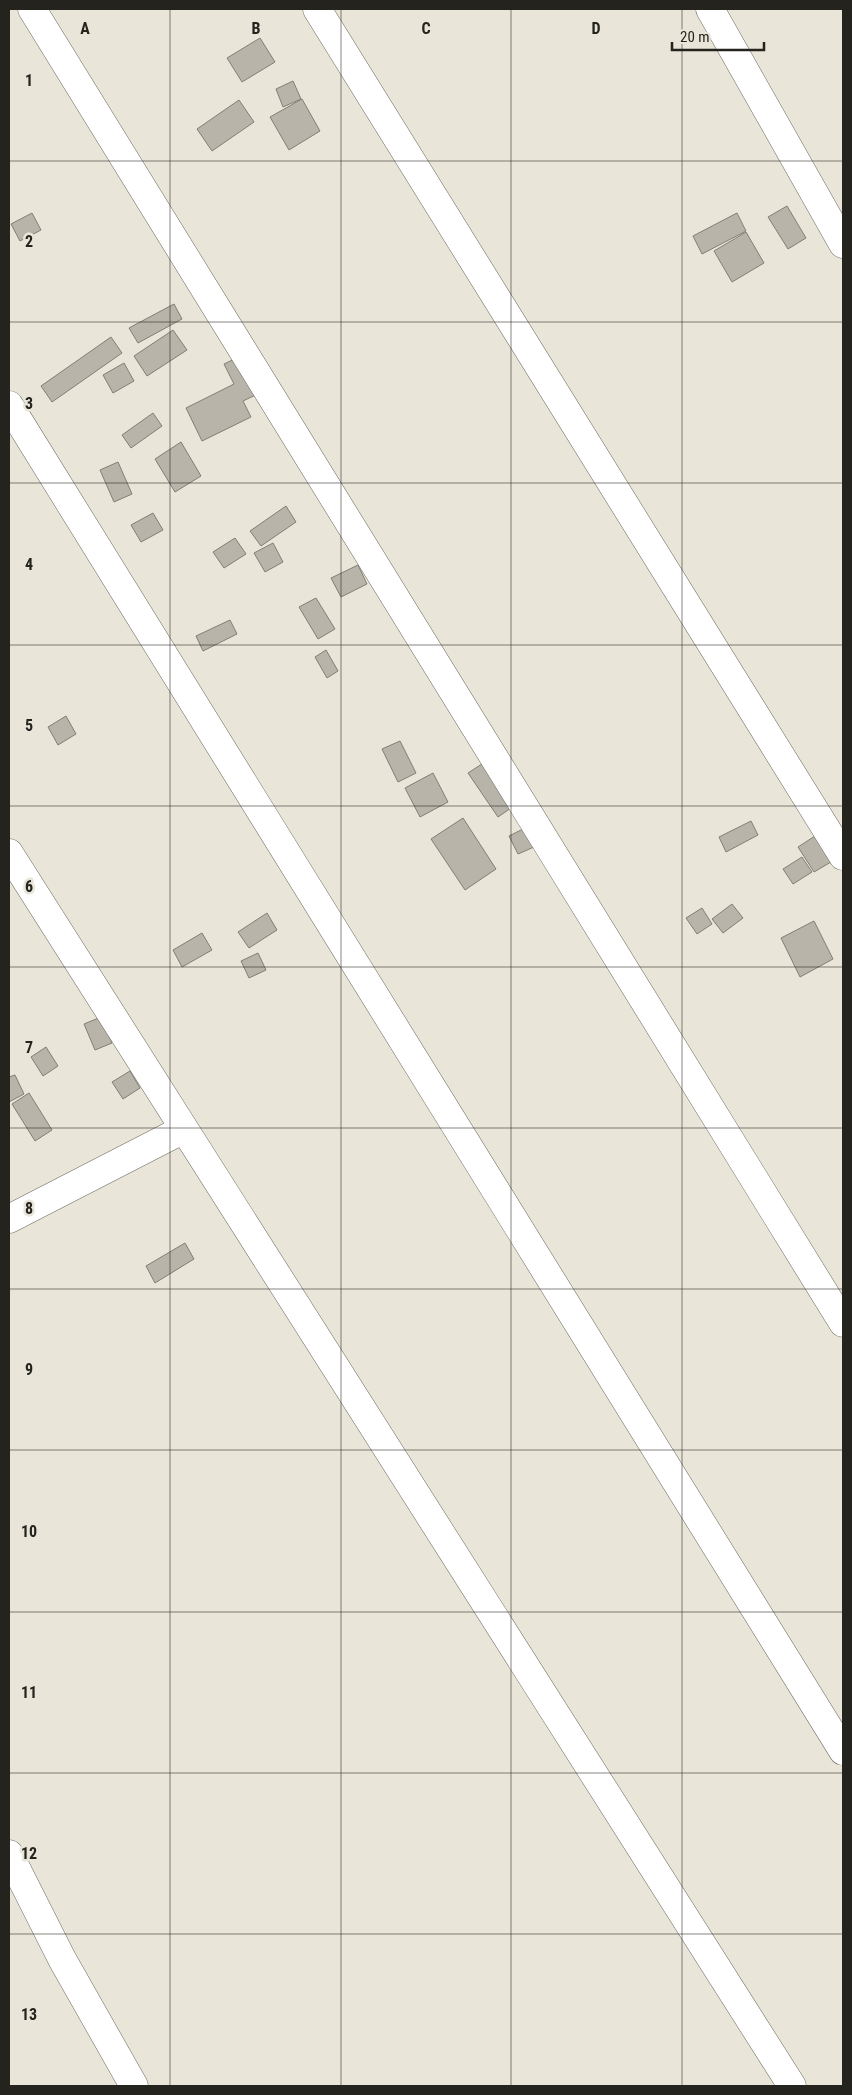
<svg xmlns="http://www.w3.org/2000/svg" width="852" height="2095" font-family="'Roboto Condensed',sans-serif">
<rect width="100%" height="100%" fill="#e9e5d9"/>
<!-- building -->
<path fill="#b8b4a9" stroke="#817e73" d="M 260,38 L 275,62 L 242,82 L 227,58 Z
M 293,81 L 301,99 L 283,107 L 276,89 Z
M 302,99 L 320,131 L 289,150 L 270,117 Z
M 239,100 L 254,122 L 212,151 L 197,129 Z
M 787,206 L 806,238 L 788,249 L 768,217 Z
M 32,213 L 41,230 L 20,241 L 11,224 Z
M 737,213 L 746,231 L 702,254 L 693,236 Z
M 746,232 L 764,263 L 732,282 L 714,251 Z
M 174,304 L 182,319 L 138,343 L 129,328 Z
M 173,330 L 187,350 L 147,376 L 134,356 Z
M 111,337 L 122,353 L 52,402 L 41,386 Z
M 243,355 L 262,392 L 243,401 L 251,417 L 202,441 L 186,408 L 234,384 L 224,364 Z
M 124,363 L 134,381 L 113,393 L 103,375 Z
M 153,413 L 162,426 L 131,448 L 122,435 Z
M 181,442 L 201,476 L 175,492 L 155,459 Z
M 118,462 L 132,494 L 114,502 L 100,470 Z
M 286,506 L 296,522 L 261,546 L 250,531 Z
M 153,513 L 163,530 L 141,542 L 131,525 Z
M 235,538 L 246,554 L 224,568 L 213,552 Z
M 273,543 L 283,562 L 265,572 L 254,553 Z
M 358,565 L 367,584 L 341,597 L 331,578 Z
M 316,598 L 335,629 L 318,639 L 299,607 Z
M 230,620 L 237,634 L 203,651 L 196,636 Z
M 326,650 L 338,671 L 327,678 L 315,657 Z
M 66,716 L 76,734 L 58,745 L 48,727 Z
M 400,741 L 416,773 L 398,782 L 382,749 Z
M 485,762 L 514,806 L 498,817 L 468,773 Z
M 433,773 L 448,802 L 420,817 L 405,788 Z
M 463,818 L 496,869 L 465,890 L 431,839 Z
M 751,821 L 758,835 L 726,852 L 719,837 Z
M 525,828 L 534,847 L 518,854 L 509,836 Z
M 815,836 L 831,862 L 814,872 L 798,847 Z
M 802,857 L 812,872 L 793,884 L 783,869 Z
M 732,904 L 743,918 L 723,933 L 712,919 Z
M 702,908 L 712,924 L 697,934 L 686,918 Z
M 267,913 L 277,930 L 249,948 L 238,932 Z
M 814,921 L 833,959 L 800,977 L 781,938 Z
M 202,933 L 212,950 L 182,967 L 173,950 Z
M 258,953 L 266,970 L 249,978 L 241,961 Z
M 101,1017 L 112,1043 L 95,1050 L 84,1024 Z
M 46,1047 L 58,1066 L 43,1076 L 31,1057 Z
M 130,1071 L 140,1088 L 123,1099 L 112,1082 Z
M 15,1075 L 24,1094 L 9,1102 L 9,1077 Z
M 29,1093 L 52,1130 L 35,1141 L 12,1104 Z
M 185,1243 L 194,1259 L 155,1283 L 146,1266 Z"/>
<g fill="none" stroke-linecap="round" stroke-linejoin="round">
<defs>
<path id="minor" d="M 32,9 L 843,1323
M 317,9 L 843,856
M 710,9 L 843,244
M 9,405 L 843,1751
M 9,853 L 792,2086
M 9,1219 L 184,1129
M 9,1854 L 62,1959 L 134,2086"/>
</defs>
<!-- minor casing -->
<use href="#minor" stroke="#706c62" stroke-width="29"/>
<!-- minor -->
<use href="#minor" stroke="#fff" stroke-width="28"/>
</g>
<!-- grid -->
<path fill="none" stroke="#24231e" stroke-width="1" stroke-opacity="0.55" d="M 170,9 L 170,2086M 341,9 L 341,2086M 511,9 L 511,2086M 682,9 L 682,2086M 9,161 L 843,161M 9,322 L 843,322M 9,483 L 843,483M 9,645 L 843,645M 9,806 L 843,806M 9,967 L 843,967M 9,1128 L 843,1128M 9,1289 L 843,1289M 9,1450 L 843,1450M 9,1612 L 843,1612M 9,1773 L 843,1773M 9,1934 L 843,1934"/>
<g font-size="16" text-anchor="middle" font-weight="bold" fill="#24231e" stroke="#e9e5d9" stroke-width="5" stroke-linejoin="round" paint-order="stroke">
<text x="85" y="34">A</text>
<text x="256" y="34">B</text>
<text x="426" y="34">C</text>
<text x="596" y="34">D</text>
<text x="29" y="86">1</text>
<text x="29" y="247">2</text>
<text x="29" y="409">3</text>
<text x="29" y="570">4</text>
<text x="29" y="731">5</text>
<text x="29" y="892">6</text>
<text x="29" y="1053">7</text>
<text x="29" y="1214">8</text>
<text x="29" y="1375">9</text>
<text x="29" y="1537">10</text>
<text x="29" y="1698">11</text>
<text x="29" y="1859">12</text>
<text x="29" y="2020">13</text>
</g>
<!-- border -->
<rect width="852" height="2095" fill="none" stroke="#24231e" stroke-width="20"/>
<!-- scale -->
<path d="M672 42v8h92v-8" fill="none" stroke="#24231e" stroke-width="2.5"/>
<text x="680" y="42" font-size="15" fill="#24231e" stroke="#e9e5d9" stroke-width="4" paint-order="stroke">20 m</text>
</svg>
